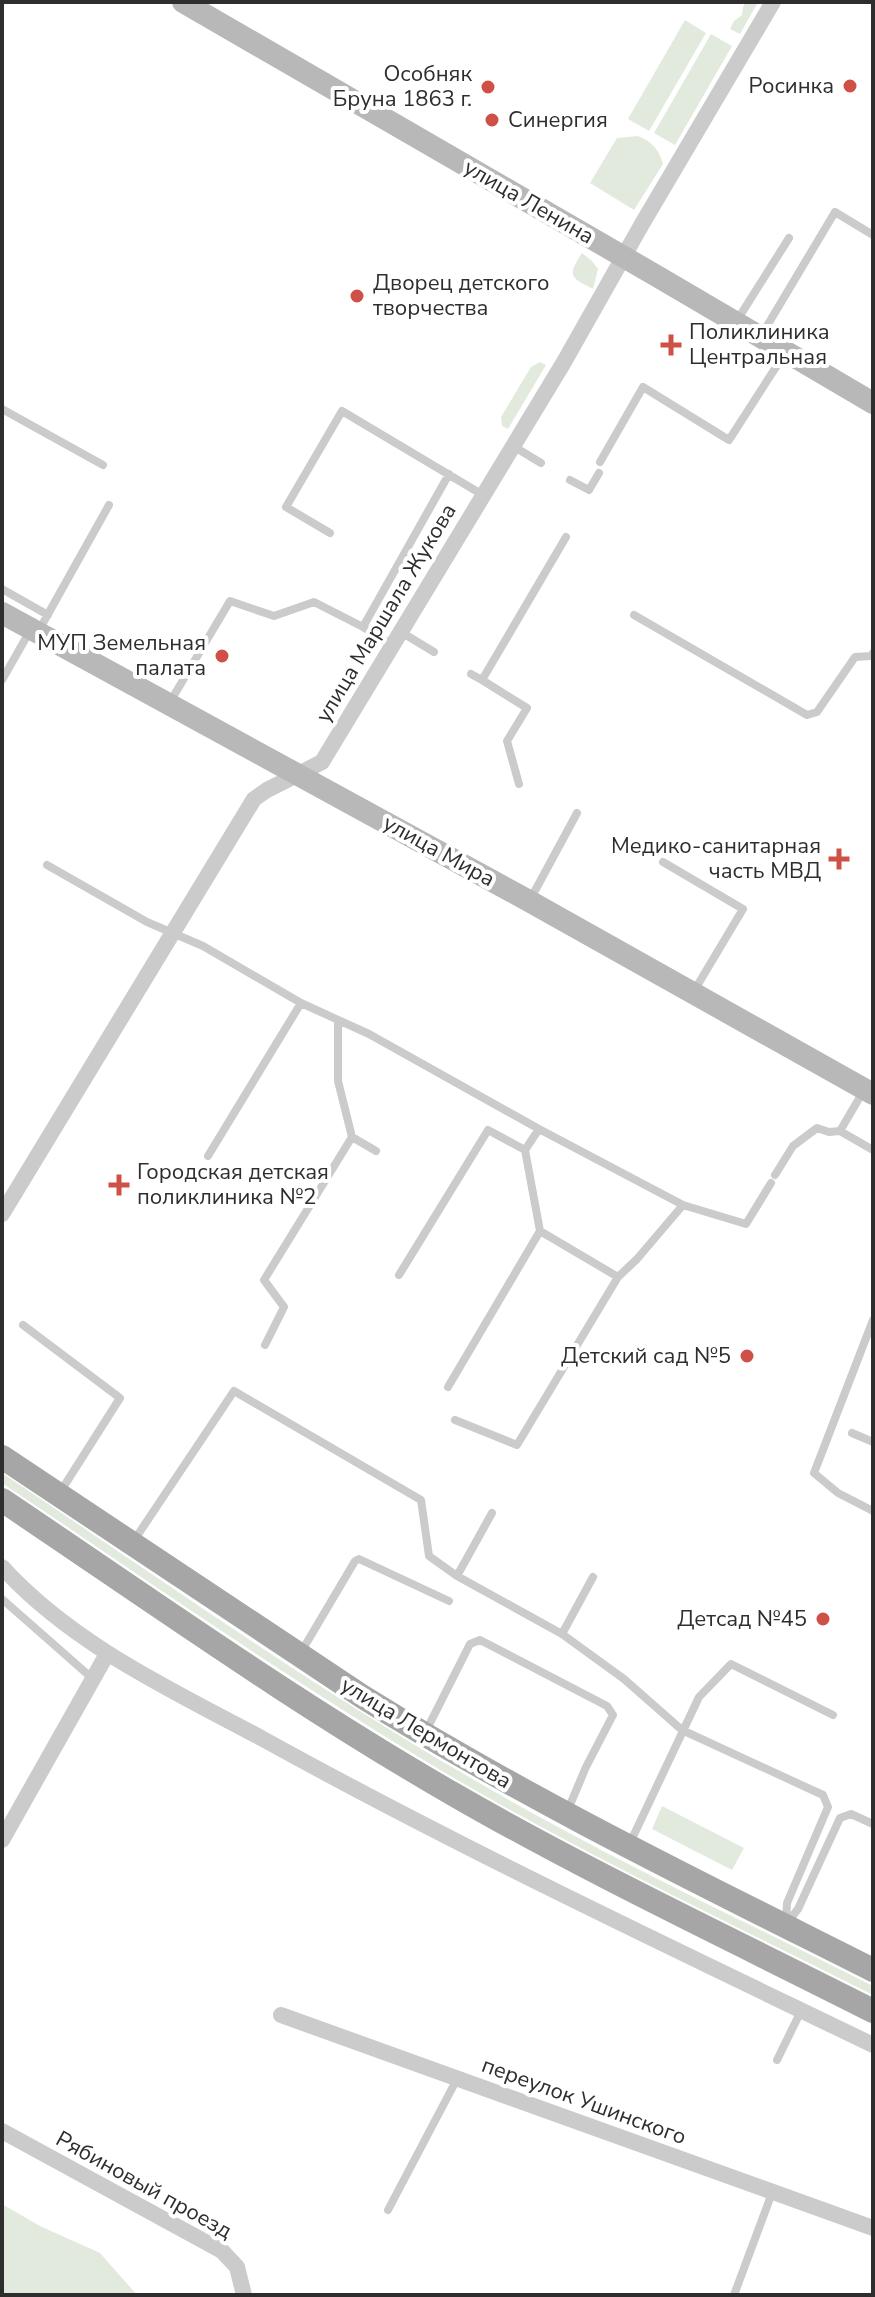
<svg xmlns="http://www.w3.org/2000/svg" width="875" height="2297" font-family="'Nunito Sans',sans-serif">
<rect width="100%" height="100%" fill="#fff"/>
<!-- green -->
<path fill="#e2eade" d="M 746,2 L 757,4 L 740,34 L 730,29 L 734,21 L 742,15 L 743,7 Z
M 685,20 L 706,33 L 649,131 L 628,119 Z
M 711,34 L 732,46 L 675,145 L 654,133 Z
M 638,136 C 652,142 659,149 663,164 L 634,210 L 590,183 L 617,138 Z
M 582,253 L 592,261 L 598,269 L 593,289 C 570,277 567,276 582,253 Z
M 540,362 L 546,365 L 508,429 L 502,426 L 501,417 L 531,367 Z
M 2,1473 C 155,1575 305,1682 464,1774 C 596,1852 736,1917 873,1986 L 873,1995 C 734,1925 593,1859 459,1781 C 302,1689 153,1584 2,1483 Z
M 662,1806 L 744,1848 L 732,1870 L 652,1829 Z
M 2,2204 L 40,2226 L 100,2253 L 137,2295 L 2,2295 Z"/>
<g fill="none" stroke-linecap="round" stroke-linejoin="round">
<!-- lane -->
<path stroke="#cbcbcb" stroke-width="8" d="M 736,322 L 789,238
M 761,336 L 835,212 L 873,235
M 2,409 L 103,465
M 513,446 L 541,463
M 600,462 L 643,387 L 729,440 L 785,353
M 570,480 L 589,490 L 599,473
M 330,533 L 286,507 L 342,411 L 483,495
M 2,589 L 48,615
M 634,615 L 807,715 L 817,712 L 855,657 L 871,656 L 873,653
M 363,627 L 449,474
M 38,632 L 109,505
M 401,632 L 434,652
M 471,674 L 482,680 L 566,537
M 2,680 L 31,629
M 482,680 L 527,708 L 507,741 L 519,784
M 170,702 L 230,601 L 274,616 L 314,602 L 363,627 L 392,645
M 663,862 L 743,909 L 694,991
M 47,865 L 147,922 L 203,946 L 301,1003 L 369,1034 L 539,1129 L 525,1150 L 540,1231 L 618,1277 L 637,1259 L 683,1205
M 530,900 L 577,813
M 539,1129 L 683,1205 L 746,1224 L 771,1183
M 840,1131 L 873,1150
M 352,1137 L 376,1151
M 208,1156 L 301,1003
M 775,1175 L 793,1146 L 817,1128 L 829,1132 L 840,1131 L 864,1090
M 399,1275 L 488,1130 L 525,1150
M 873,1320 L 814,1473 L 838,1493 L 873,1511
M 23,1325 L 120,1398 L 59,1494
M 265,1345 L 284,1307 L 264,1280 L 352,1137 L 338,1081 L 338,1020
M 448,1387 L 540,1231
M 455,1420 L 517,1445 L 618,1277
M 852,1433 L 873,1442
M 133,1542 L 234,1391 L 421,1500 L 429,1556 L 457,1576 L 562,1634 L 624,1679 L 682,1730 L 823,1795 L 828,1807 L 787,1903 L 786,1921
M 457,1576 L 492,1513
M 2,1599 L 93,1679
M 562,1634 L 593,1577
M 300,1654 L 355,1561 L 359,1559 L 449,1601
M 426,1731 L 470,1644 L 480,1640 L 607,1706 L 613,1715 L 586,1767 L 567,1812
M 630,1843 L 699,1697 L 731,1664 L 833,1715
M 788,1922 L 798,1909 L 840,1818 L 851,1814 L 873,1824
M 777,2060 L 801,2011
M 388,2210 L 457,2079
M 734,2295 L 772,2193"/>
<!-- street -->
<path stroke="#cbcbcb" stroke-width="16" d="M 2,1214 L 254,799 L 267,790 L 322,762 L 564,362 L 642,224 L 773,2
M 2,1567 C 73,1645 172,1690 263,1739 C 462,1849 668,1946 873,2045
M 2,1840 L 107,1654
M 281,2015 L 873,2228
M 2,2131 L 222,2251 L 237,2267 L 244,2295"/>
<!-- secondary -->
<path stroke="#b8b8b8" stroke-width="22" d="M 183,2 L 655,275 L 873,403
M 2,613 L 529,901 L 873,1094"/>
<!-- primary -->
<path stroke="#a6a6a6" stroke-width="24" d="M 2,1457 L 363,1697 C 527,1799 700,1883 873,1970
M 2,1500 C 151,1600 298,1705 453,1794 C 590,1873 733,1940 873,2011"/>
</g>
<!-- markers -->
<g fill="#cf5046" stroke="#fff" stroke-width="3">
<circle cx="850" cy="86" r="8"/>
<circle cx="488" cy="87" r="8"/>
<circle cx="492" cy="120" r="8"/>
<circle cx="357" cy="296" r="8"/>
<path d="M667 333h8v8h8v8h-8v8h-8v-8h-8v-8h8z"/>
<circle cx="222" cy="656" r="8"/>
<path d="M835 847h8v8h8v8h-8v8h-8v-8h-8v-8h8z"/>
<path d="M115 1173h8v8h8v8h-8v8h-8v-8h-8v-8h8z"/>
<circle cx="747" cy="1356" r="8"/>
<circle cx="823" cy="1619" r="8"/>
</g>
<g text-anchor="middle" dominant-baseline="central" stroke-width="8" stroke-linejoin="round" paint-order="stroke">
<!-- poi labels -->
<g font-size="22" fill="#2e2e2e" stroke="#fff" text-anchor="end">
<text x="472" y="74">Особняк<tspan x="472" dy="25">Бруна 1863 г.</tspan></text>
<text x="834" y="86">Росинка</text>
<text x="508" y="120" text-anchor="start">Синергия</text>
<text x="373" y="283" text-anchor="start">Дворец детского<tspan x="373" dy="25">творчества</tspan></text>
<text x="689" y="332" text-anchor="start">Поликлиника<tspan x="689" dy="25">Центральная</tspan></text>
<text x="206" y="643">МУП Земельная<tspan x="206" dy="25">палата</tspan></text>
<text x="821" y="846">Медико-санитарная<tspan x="821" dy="25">часть МВД</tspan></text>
<text x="137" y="1172" text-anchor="start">Городская детская<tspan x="137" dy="25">поликлиника №2</tspan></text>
<text x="731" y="1356">Детский сад №5</text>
<text x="807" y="1619">Детсад №45</text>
</g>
<!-- street labels -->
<g font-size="22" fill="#2e2e2e" stroke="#fff">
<text transform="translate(529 202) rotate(30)">улица Ленина</text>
<text transform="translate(386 613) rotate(-59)">улица Маршала Жукова</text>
<text transform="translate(439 851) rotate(29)">улица Мира</text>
<text transform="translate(426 1733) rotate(31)">улица Лермонтова</text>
<text transform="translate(584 2101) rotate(20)">переулок Ушинского</text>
<text transform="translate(144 2185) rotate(29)">Рябиновый проезд</text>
</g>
</g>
<!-- border -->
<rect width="875" height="2297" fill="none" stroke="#2e2e2e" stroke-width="8"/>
</svg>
